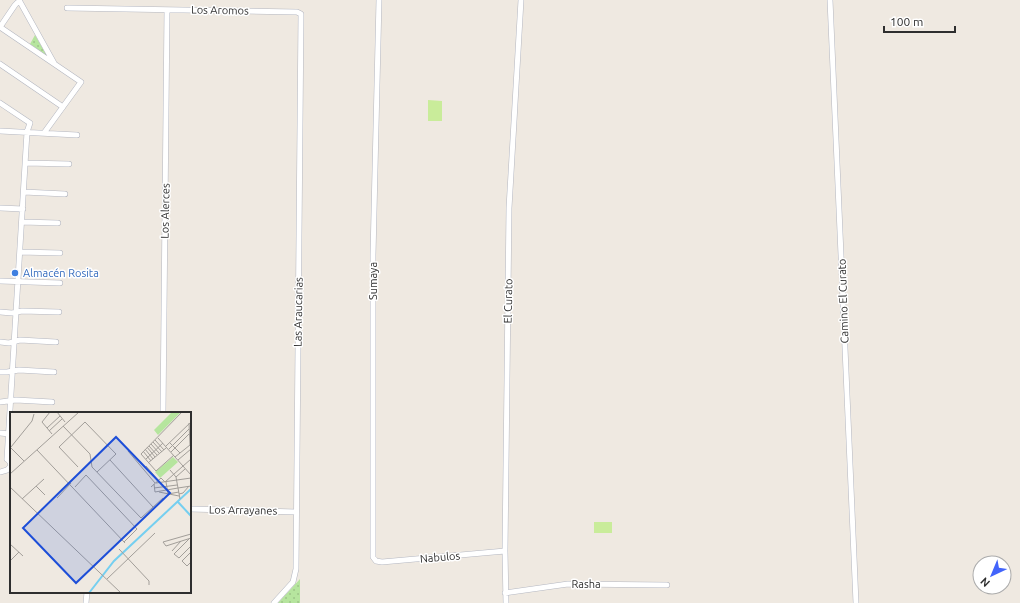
<svg xmlns="http://www.w3.org/2000/svg" width="1020" height="603" font-family="Ubuntu,sans-serif">
<defs>
<pattern id="grass-dots" width="8" height="8" patternUnits="userSpaceOnUse"><rect width="8" height="8" fill="#b6e59e"/><path d="M2 2h.1M6 6h.1" fill="none" stroke="#9dc588" stroke-width="1.8" stroke-linecap="round"/></pattern>
</defs>
<rect width="100%" height="100%" fill="#efe9e1"/>
<!-- grass -->
<path fill="url(#grass-dots)" d="M 35,35 L 47,56 L 30,44 Z
M 300,579 L 300,603 L 278,603 Z"/>
<!-- pitch -->
<path fill="#c9ec9a" d="M 428,100 L 442,101 L 442,121 L 428,121 Z
M 594,522 L 612,522 L 612,533 L 594,533 Z"/>
<g fill="none" stroke-linecap="round" stroke-linejoin="round">
<defs>
<path id="minor" d="M 19,0 L 54,63
M 379,0 L 373,255 L 373,557 L 376,561 L 382,562 L 505,551
M 830,0 L 856,603
M 67,8 L 297,12 L 301,14 L 296,569 L 293,582 L 274,603
M 0,27 L 81,82 L 44,133
M 0,27 L 15,5 L 19,1
M 0,64 L 63,107
M 0,103 L 30,123 L 27,132 L 7,459
M 0,131 L 77,135
M 26,163 L 69,164
M 24,192 L 65,194
M 0,208 L 23,209
M 22,222 L 58,223
M 20,252 L 60,253
M 0,281 L 60,283
M 0,312 L 12,313 L 22,311 L 59,312
M 0,342 L 9,343 L 20,340 L 56,342
M 0,372 L 7,372 L 19,370 L 54,372
M 0,402 L 16,400 L 52,402
M 163,413 L 167,10
M 0,433 L 9,434
M 0,472 L 7,470 L 11,466 L 10,462 L 7,459
M 190,509 L 296,512
M 505,593 L 568,584 L 667,585
M 86,603 L 87,592
M 506,603 L 505,551 L 509,208 L 521,0"/>
</defs>
<!-- minor casing -->
<use href="#minor" stroke="#b4b7c1" stroke-width="6"/>
<!-- minor -->
<use href="#minor" stroke="#fff" stroke-width="5"/>
</g>
<!-- markers -->
<circle fill="#3f7fe0" stroke="#fff" stroke-width="1.5" cx="15" cy="273" r="4"/>
<g text-anchor="middle" dominant-baseline="central" stroke-width="3" stroke-linejoin="round" paint-order="stroke">
<!-- street labels -->
<g font-size="11" fill="#2e2e2e" stroke="#fff">
<text transform="translate(220 10) rotate(1)">Los Aromos</text>
<text transform="translate(165 211) rotate(-89)">Los Alerces</text>
<text transform="translate(373 281) rotate(-90)">Sumaya</text>
<text transform="translate(508 301) rotate(-89)">El Curato</text>
<text transform="translate(843 301) rotate(-92)">Camino El Curato</text>
<text transform="translate(298 312) rotate(-89)">Las Araucarias</text>
<text transform="translate(243 510) rotate(1)">Los Arrayanes</text>
<text transform="translate(440 557) rotate(-5)">Nabulos</text>
<text x="586" y="584">Rasha</text>
</g>
<!-- shop labels -->
<g font-size="11" fill="#366cbe" stroke="#fff" text-anchor="start">
<text x="23" y="273">Almacén Rosita</text>
</g>
</g>
<!-- overview -->
<g transform="translate(10 412)">
<rect width="181" height="181" fill="#efe9e1"/>
<path d="M 162,0 L 171,0 L 148,23 L 144,18 ZM 163,45 L 168,50 L 150,66 L 145,60 Z" fill="#b6e59e"/>
<path fill="none" stroke="#75cff0" stroke-width="2" d="M 168,90 L 181,104M 79,181 L 104,149 L 181,77"/>
<path fill="none" stroke="#a29e99" stroke-width="1" d="M 40,0 L 32,10 L 42,22M 47,0 L 55,10M 53,14 L 80,42 L 82,55 L 131,106 L 153,86M 37,16 L 50,4M 39,19 L 52,7M 148,26 L 181,63M 145,28 L 154,38M 143,30 L 152,40M 160,31 L 170,41M 141,32 L 149,41M 139,34 L 147,43M 156,34 L 181,10M 0,35 L 14,49M 1,35 L 22,9 L 24,2M 137,35 L 145,45M 135,37 L 143,47M 159,37 L 179,17M 27,38 L 115,131M 118,39 L 145,71M 133,39 L 141,49M 161,40 L 179,22M 164,43 L 146,59 L 131,42 L 172,0M 165,45 L 180,33 L 179,11M 136,47 L 153,31M 100,48 L 143,95M 168,48 L 181,37M 138,51 L 156,36M 136,54 L 148,68M 68,55 L 49,35 L 75,10 L 106,42 L 87,60M 160,58 L 166,65 L 170,87M 0,62 L 69,0M 166,65 L 175,57M 156,70 L 158,82 L 169,80M 146,71 L 181,66M 144,72 L 145,80 L 168,76M 26,74 L 35,83M 0,75 L 111,181M 65,75 L 76,63 L 127,117 L 114,130M 141,75 L 151,66 L 155,70 L 181,47M 144,76 L 167,73M 168,76 L 181,74M 149,80 L 169,84M 169,82 L 173,81 L 179,74M 47,86 L 61,71M 12,87 L 34,67M 180,126 L 164,142 L 169,146 L 181,134M 181,126 L 156,134 L 153,130 L 181,122M 0,132 L 13,144M 109,137 L 139,169 L 139,173M 162,139 L 171,129M 181,140 L 172,149 L 177,154 L 181,150M 0,149 L 9,140M 97,167 L 145,121"/>
<path fill="#1d4ed8" fill-opacity="0.15" stroke="#1d4ed8" stroke-width="2" d="M 106,25 L 160,81 L 66,171 L 13,116 Z"/>
<rect width="181" height="181" fill="none" stroke="#2e2e2e" stroke-width="2"/>
</g>
<!-- north arrow -->
<g transform="translate(992 575) rotate(224)"><circle r="19" fill="#ffffff" stroke="#ababab"/>
<path d="M0-3L7 15L0 10L-7 15Z" fill="#4264fb"/>
<text y="-6" font-size="11" font-weight="bold" text-anchor="middle" fill="#2e2e2e">N</text>
</g>
<!-- scale -->
<path d="M884 26v6h71v-6" fill="none" stroke="#2e2e2e" stroke-width="2"/>
<text x="890" y="26" font-size="12" fill="#2e2e2e" stroke="#ffffff" stroke-width="3" paint-order="stroke">100 m</text>
</svg>
